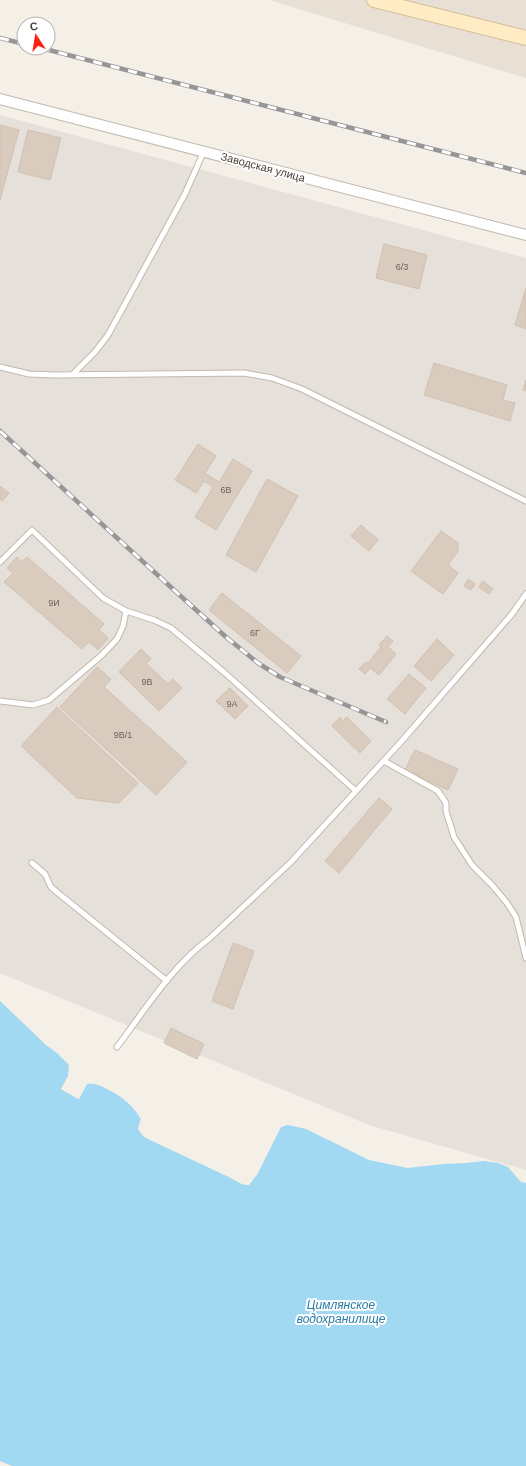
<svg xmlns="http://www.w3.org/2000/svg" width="526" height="1466" font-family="Arial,sans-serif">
<rect width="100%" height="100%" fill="#f4efe7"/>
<!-- residential -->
<path fill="#e8e0d4" d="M 269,0 L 526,0 L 526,78 Z"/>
<!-- industrial -->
<path fill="#e6e0db" d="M 0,115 L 526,258 L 526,1170 L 369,1125 L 0,973 Z"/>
<!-- water -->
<path fill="#a1d8f2" d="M 0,1001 L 46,1045 L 57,1053 L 69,1065 L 68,1076 L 61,1089 L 78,1099 L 87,1084 C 95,1083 98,1085 105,1088 C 121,1096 132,1104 141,1119 L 138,1129 L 144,1137 L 229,1177 L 242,1184 L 249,1185 L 258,1173 L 281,1127 L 288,1125 L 306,1129 L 369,1160 L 408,1168 L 444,1164 L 466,1163 L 484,1161 L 498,1163 L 508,1167 L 521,1182 L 526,1183 L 526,1466 L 12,1466 L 0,1461 Z"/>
<!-- pier -->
<path fill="#f4efe7" d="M 71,1072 L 70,1077 L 64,1089 L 78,1097 L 85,1083 L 88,1082 L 79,1099 L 61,1089 Z
M 141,1119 L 142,1120 L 140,1128 L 146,1135 L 243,1182 L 248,1183 L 256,1172 L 258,1173 L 249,1185 L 242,1184 L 229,1177 L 144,1137 L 138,1129 Z"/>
<!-- building -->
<path fill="#d9ccbf" stroke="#d1c0af" d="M 0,125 L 19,130 L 0,200 Z
M 28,130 L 61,138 L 50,180 L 18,172 Z
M 384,244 L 427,255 L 419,289 L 376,278 Z
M 526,288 L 526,329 L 515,325 Z
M 434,363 L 507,385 L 503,400 L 515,403 L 510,421 L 424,395 Z
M 526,380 L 526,391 L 523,390 Z
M 198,444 L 216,456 L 205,473 L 219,482 L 233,459 L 252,471 L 216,530 L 195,517 L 213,487 L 204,481 L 196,493 L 175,480 Z
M 267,479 L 298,496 L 256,572 L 226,555 Z
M 0,486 L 9,493 L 2,501 L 0,499 Z
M 361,525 L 378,540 L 369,551 L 351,536 Z
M 441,531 L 458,543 L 458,551 L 448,565 L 458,573 L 443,594 L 411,571 Z
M 17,557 L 21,562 L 27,557 L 104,624 L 99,630 L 108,638 L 98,650 L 89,642 L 82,649 L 4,582 L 13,573 L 7,568 Z
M 468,579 L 475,584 L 471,590 L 464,586 Z
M 483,581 L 493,589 L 489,594 L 479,587 Z
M 222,593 L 301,656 L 287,673 L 209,610 Z
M 387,636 L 393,641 L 388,647 L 396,654 L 379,675 L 370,668 L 365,674 L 359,669 L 366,662 L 368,663 L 381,647 L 379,645 Z
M 437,639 L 454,655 L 431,681 L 414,666 Z
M 141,649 L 151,659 L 146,663 L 168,684 L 173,679 L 182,688 L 159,711 L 119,672 Z
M 97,667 L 111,679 L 104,687 L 187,762 L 156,795 L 60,707 Z
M 409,674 L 426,688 L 405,714 L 387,699 Z
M 230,688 L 248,706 L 235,719 L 216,701 Z
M 57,707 L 138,783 L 119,803 L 77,798 L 21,746 Z
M 340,717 L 343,721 L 347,717 L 371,741 L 360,753 L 332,726 Z
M 415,750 L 458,769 L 448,790 L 405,770 Z
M 379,798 L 392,809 L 339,873 L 325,861 Z
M 233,943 L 254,951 L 233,1009 L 212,1001 Z
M 171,1028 L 204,1044 L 197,1059 L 164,1043 Z"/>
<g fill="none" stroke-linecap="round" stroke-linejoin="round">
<defs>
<path id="lane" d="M 0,367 L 29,374 L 55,375 L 244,373 L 272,378 L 302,389 L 526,501
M 72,375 L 95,352 L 108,335 L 185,194 L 204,151
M 0,562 L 32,530 L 103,598 L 126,611 L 154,620 L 171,628 L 225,673 L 356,791
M 0,701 L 33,705 L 49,700 L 102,655 L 117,639 L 123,626 L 126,611
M 384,761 L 438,791 L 446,803 L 446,811 L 454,837 L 472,865 L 492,885 L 507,903 L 516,917 L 526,958
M 32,863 L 45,874 L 51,887 L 58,893 L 167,981
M 117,1047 C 145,1010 171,967 210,938 L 291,862 L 400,743 L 512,614 L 526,594"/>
<path id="street" d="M 0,99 L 526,235"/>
<path id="secondary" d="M 374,0 L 526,38"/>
</defs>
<!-- lane casing -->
<use href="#lane" stroke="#c2b8ac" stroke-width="7"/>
<!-- street casing -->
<use href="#street" stroke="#c2b8ac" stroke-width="12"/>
<!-- secondary casing -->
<use href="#secondary" stroke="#d5be95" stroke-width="16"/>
<!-- lane -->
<use href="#lane" stroke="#fff" stroke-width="5"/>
<!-- street -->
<use href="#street" stroke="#fff" stroke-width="10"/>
<!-- secondary -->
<use href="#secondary" stroke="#ffecc5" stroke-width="14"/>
<defs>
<path id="rail" d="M 0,38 L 24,44
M 41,48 L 526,173
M 0,431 L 174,590 L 226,637 L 258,663 L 280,677 L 386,722"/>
</defs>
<!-- rail casing -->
<use href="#rail" stroke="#969696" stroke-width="4.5"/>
<!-- rail -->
<use href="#rail" stroke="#fff" stroke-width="3" stroke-dasharray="9" stroke-linecap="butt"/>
</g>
<g text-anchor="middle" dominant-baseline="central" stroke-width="4" stroke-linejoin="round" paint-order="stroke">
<!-- number labels -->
<g font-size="9" fill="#6c6258">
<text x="402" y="267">6/3</text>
<text x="226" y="490">6В</text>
<text x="54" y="603">9И</text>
<text x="255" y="633">6Г</text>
<text x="147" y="682">9В</text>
<text x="232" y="704">9А</text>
<text x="123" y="735">9В/1</text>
</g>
<!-- street labels -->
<g font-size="11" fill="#473e35" stroke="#fff">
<text transform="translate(263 167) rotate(15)">Заводская улица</text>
</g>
<!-- water labels -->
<g font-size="12" font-style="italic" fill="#287ca6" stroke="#fff">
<text x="341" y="1305">Цимлянское<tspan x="341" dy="14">водохранилище</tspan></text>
</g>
</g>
<!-- north arrow -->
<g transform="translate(36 36) rotate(348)"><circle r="19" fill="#ffffff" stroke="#b5b2ae"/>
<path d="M0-3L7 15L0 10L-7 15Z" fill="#ff2112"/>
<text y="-6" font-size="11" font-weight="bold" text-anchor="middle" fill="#473e35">С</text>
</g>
</svg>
